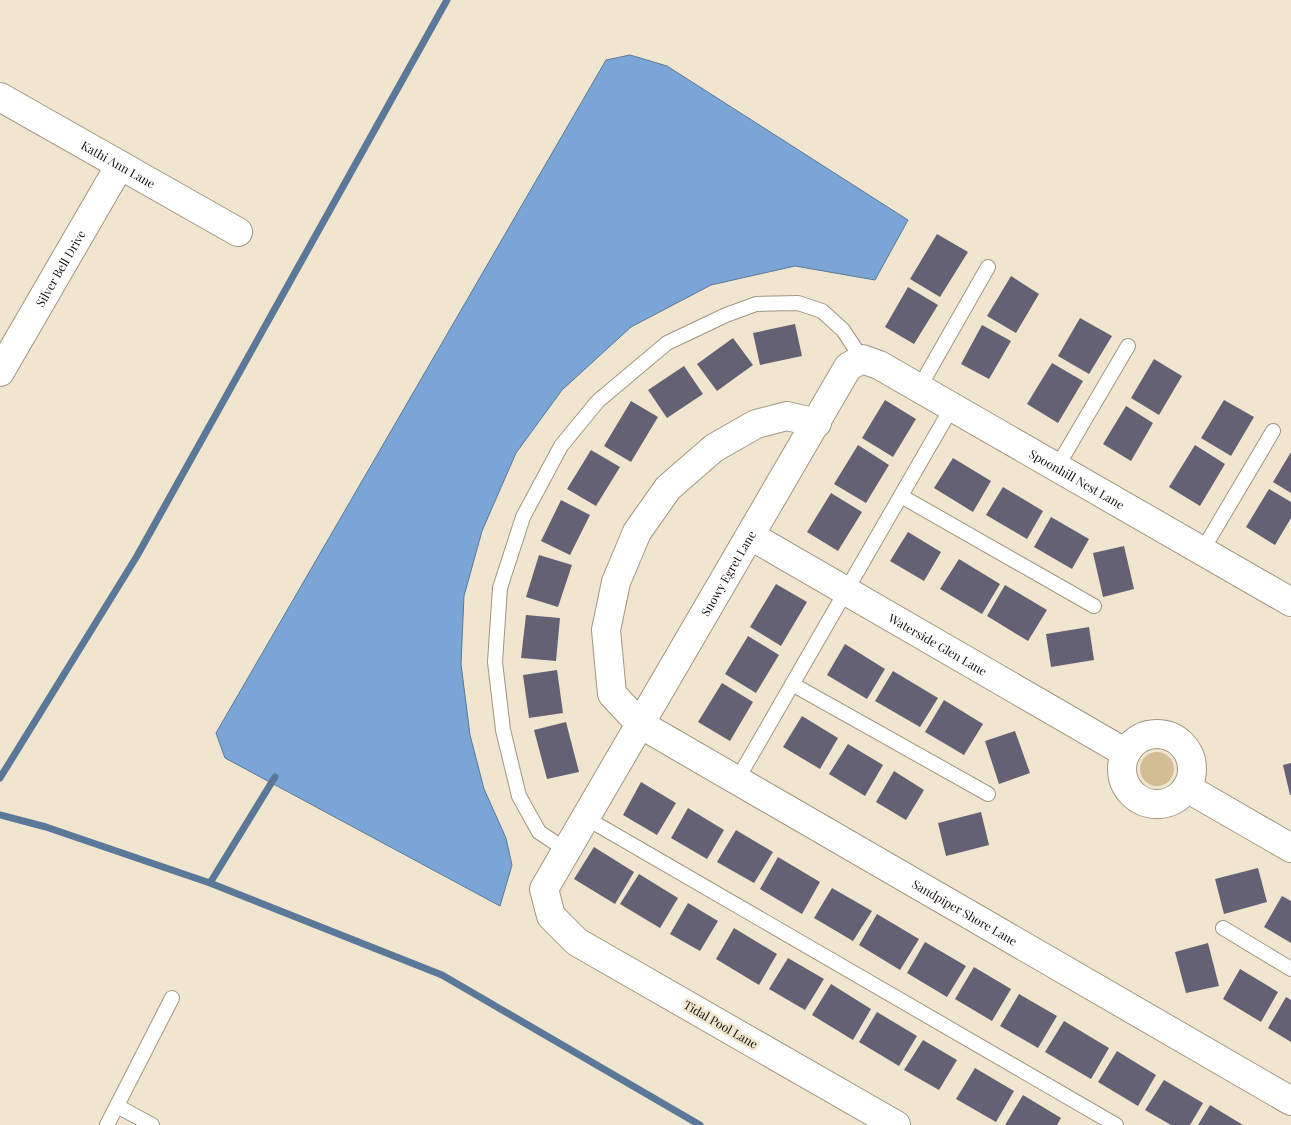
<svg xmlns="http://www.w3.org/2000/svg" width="1291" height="1125" font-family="'Playfair Display',serif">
<rect width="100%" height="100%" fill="#f0e5cf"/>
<!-- green -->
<path fill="#d3bd94" d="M1140 769a17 17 0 1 1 34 0a17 17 0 1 1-34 0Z"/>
<!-- water -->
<path fill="#7aa5d6" stroke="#5b7898" d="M 630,55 L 667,66 L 908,220 L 875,280 L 795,266 L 711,285 L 631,327 L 562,390 L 516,453 L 482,531 L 464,596 L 461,664 L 470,735 L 484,789 L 506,838 L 512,865 L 500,906 L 225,758 L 216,733 L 606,60 Z"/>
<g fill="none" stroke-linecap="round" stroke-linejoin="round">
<!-- stream -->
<path stroke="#5b7898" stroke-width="7" d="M 0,778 L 137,556 L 447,0
M 0,815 L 46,827 L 210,883 L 442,975 L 700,1125
M 210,883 L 275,777"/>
</g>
<!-- building -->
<path fill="#656174" d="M 937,234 L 968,252 L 940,297 L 910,279 Z
M 1011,276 L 1039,294 L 1016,333 L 987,316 Z
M 908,287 L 938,305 L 914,344 L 885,327 Z
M 1080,318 L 1112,336 L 1089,374 L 1058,356 Z
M 795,324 L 802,356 L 760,365 L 753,333 Z
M 982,325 L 1011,341 L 989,379 L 961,364 Z
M 733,338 L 753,365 L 717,391 L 697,364 Z
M 1154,359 L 1182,376 L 1159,415 L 1131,398 Z
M 1052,363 L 1083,381 L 1058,423 L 1027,404 Z
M 684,366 L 703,394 L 667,418 L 648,390 Z
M 885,400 L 916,419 L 893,457 L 862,438 Z
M 1224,400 L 1254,417 L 1231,456 L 1201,438 Z
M 631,401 L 658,417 L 631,462 L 604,446 Z
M 1126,406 L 1153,423 L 1131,461 L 1103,444 Z
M 858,445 L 889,465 L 866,503 L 834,484 Z
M 1195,445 L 1225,464 L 1200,506 L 1169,487 Z
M 591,450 L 620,467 L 596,506 L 567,489 Z
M 1291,452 L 1291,493 L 1273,482 Z
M 953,458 L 991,481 L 973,512 L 934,488 Z
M 1003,487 L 1043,511 L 1027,539 L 986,515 Z
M 1269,489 L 1291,502 L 1291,518 L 1275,545 L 1246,527 Z
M 831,493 L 862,512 L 838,551 L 807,532 Z
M 561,500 L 590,515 L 570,555 L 541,541 Z
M 1051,517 L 1089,539 L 1072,569 L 1034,547 Z
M 908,532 L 941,552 L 924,581 L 890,561 Z
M 1124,546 L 1134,589 L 1103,597 L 1093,553 Z
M 539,555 L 572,565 L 558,607 L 526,597 Z
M 959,559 L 1000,584 L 982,614 L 940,589 Z
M 776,584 L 807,602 L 781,646 L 750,627 Z
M 1005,585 L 1047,610 L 1028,641 L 987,616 Z
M 526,615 L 560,618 L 556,661 L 521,658 Z
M 1089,627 L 1094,660 L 1051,667 L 1046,634 Z
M 748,636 L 779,655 L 756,693 L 725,674 Z
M 845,644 L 885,669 L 867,699 L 827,675 Z
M 557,670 L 563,713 L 529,718 L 523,675 Z
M 893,671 L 938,698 L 920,727 L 875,701 Z
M 722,683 L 753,702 L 730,741 L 698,722 Z
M 944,700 L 983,724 L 964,755 L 925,732 Z
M 802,716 L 838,738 L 820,769 L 783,747 Z
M 566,722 L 579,772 L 547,779 L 534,730 Z
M 1015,731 L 1030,773 L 999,784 L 985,741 Z
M 848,744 L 883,765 L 865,796 L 829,774 Z
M 1291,763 L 1291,795 L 1290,795 L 1283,765 Z
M 894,771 L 924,790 L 906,820 L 876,802 Z
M 641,782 L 676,803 L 657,835 L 623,815 Z
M 688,808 L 724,830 L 707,859 L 671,838 Z
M 981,812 L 989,845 L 946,856 L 938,823 Z
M 736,830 L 773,852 L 754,883 L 717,862 Z
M 594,847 L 634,872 L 615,904 L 574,879 Z
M 778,857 L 820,882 L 802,914 L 760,889 Z
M 1258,868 L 1267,902 L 1224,914 L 1215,879 Z
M 639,874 L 678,898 L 660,928 L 620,904 Z
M 832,888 L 872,911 L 853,941 L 814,918 Z
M 1282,896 L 1291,901 L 1291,943 L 1264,927 Z
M 688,903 L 718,921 L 700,951 L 670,934 Z
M 877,914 L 919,939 L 900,970 L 859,945 Z
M 734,928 L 777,954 L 759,985 L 716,959 Z
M 925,942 L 966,966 L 947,997 L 907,973 Z
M 1208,943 L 1219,986 L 1186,993 L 1175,952 Z
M 788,958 L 824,979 L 805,1010 L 769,989 Z
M 974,967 L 1011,989 L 992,1021 L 955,999 Z
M 1240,969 L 1278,992 L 1261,1022 L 1223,999 Z
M 831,984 L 871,1009 L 853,1040 L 812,1015 Z
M 1019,994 L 1057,1016 L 1038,1048 L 1000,1026 Z
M 1286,997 L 1291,1000 L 1291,1042 L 1268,1028 Z
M 877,1012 L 917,1036 L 899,1066 L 859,1042 Z
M 1064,1021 L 1109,1048 L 1091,1079 L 1045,1052 Z
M 923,1040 L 957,1060 L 939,1090 L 904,1070 Z
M 1117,1051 L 1156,1075 L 1138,1106 L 1098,1082 Z
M 975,1068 L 1014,1091 L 996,1122 L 956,1099 Z
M 1164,1080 L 1203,1103 L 1190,1125 L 1171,1125 L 1145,1110 Z
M 1023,1095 L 1061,1118 L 1057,1125 L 1005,1125 Z
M 1210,1105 L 1243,1125 L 1198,1125 Z"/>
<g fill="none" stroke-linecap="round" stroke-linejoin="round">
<defs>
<path id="lane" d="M 919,388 L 988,267
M 1057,467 L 1128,346
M 901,496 L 1094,606
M 1202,551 L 1273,431
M 792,684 L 988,794
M 737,780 L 952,407
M 586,818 L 1116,1125
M 566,850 L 539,832 L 519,796 L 503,730 L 495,662 L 500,588 L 523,517 L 561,446 L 598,401 L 667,343 L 726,315 L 756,304 L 798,303 L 822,311 L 843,330 L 862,359
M 1223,928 L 1291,969
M 117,1106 L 152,1125
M 107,1125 L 172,998"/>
<g id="street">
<path id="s1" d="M 0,97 L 238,232"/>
<path id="s2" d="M 0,372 L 120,165"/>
<path id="s3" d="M 817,423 L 787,416 L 756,424 L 714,448 L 668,488 L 637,532 L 616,582 L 606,630 L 612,694 L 640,724 L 1291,1101"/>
<path id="s4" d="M 751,536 L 1126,753"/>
<circle cx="1157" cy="769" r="35"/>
<path d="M 1187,788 L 1291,848"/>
<path id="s5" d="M 896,1125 L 577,942 L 551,916 L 544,889 L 848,367 L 862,359 L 879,365 L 1291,602"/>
</g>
</defs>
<!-- lane casing -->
<use href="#lane" stroke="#a19682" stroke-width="16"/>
<!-- street casing -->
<use href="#street" stroke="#a19682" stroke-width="30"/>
<!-- lane -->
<use href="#lane" stroke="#fff" stroke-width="14"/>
<!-- street -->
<use href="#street" stroke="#fff" stroke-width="28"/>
</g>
<g text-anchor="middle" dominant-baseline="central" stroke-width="5" stroke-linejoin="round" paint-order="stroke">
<!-- street labels -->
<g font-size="12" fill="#130f08" stroke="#f0e5cf">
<text stroke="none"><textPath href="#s1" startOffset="136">Kathi Ann Lane</textPath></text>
<text stroke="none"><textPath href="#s2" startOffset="120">Silver Bell Drive</textPath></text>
<text stroke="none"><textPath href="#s5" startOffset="1299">Spoonhill Nest Lane</textPath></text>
<text stroke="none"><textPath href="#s5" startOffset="798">Snowy Egret Lane</textPath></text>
<text stroke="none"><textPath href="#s4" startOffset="216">Waterside Glen Lane</textPath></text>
<text stroke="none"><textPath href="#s3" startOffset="810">Sandpiper Shore Lane</textPath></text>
<text transform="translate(721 1024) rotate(30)">Tidal Pool Lane</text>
</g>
</g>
</svg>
